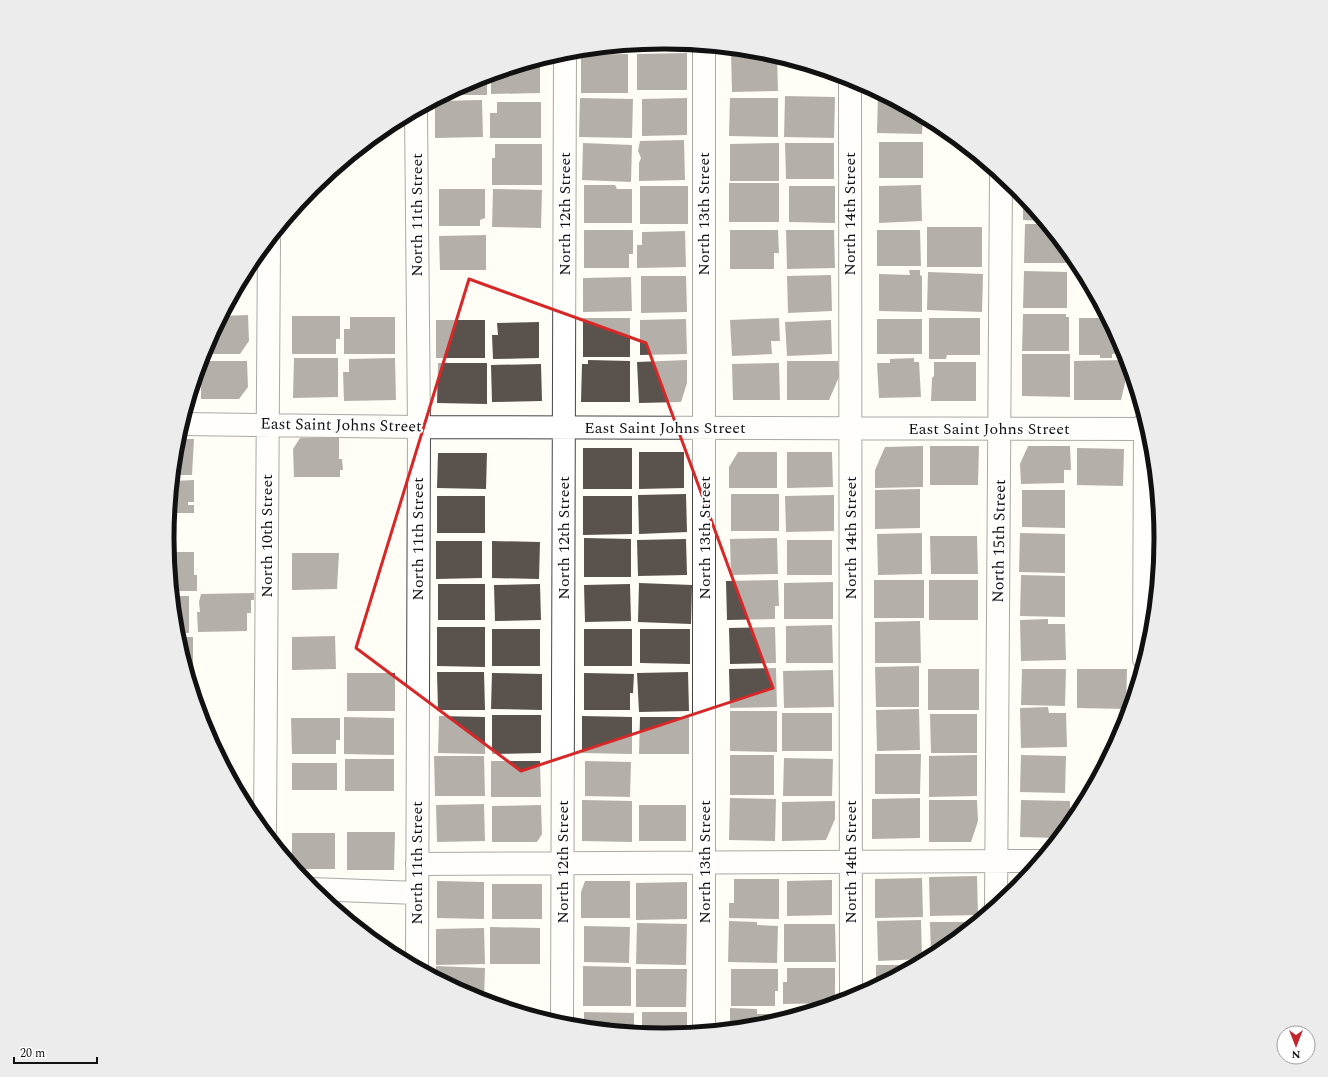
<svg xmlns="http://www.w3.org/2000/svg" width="1328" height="1077" font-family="Spectral,serif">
<rect width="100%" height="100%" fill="#fffdf5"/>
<!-- building -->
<path fill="#5a524d" d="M 664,42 L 687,44 L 687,47 L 639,46 L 639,44 Z
M 632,45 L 632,48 L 613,48 L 613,47 Z
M 731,51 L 761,52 L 777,56 L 778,91 L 732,92 Z
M 687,53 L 687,90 L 637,90 L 637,54 Z
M 628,54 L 628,93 L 581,93 L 581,55 Z
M 540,60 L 540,93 L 491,94 L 491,75 Z
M 487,76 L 487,95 L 445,95 L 474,80 Z
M 878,95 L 882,95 L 923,116 L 922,134 L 877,133 Z
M 785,96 L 835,97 L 834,138 L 784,137 Z
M 580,98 L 633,99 L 632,138 L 579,137 Z
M 687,98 L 687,135 L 642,136 L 642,99 Z
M 730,98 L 778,98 L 778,137 L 729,136 Z
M 482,100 L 483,137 L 435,138 L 435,101 Z
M 497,102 L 541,102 L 541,138 L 490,138 L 490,113 L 497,113 Z
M 684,140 L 685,180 L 639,181 L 639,163 L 641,158 L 638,151 L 640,141 Z
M 879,142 L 923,142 L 923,178 L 879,178 Z
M 583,143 L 632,145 L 631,182 L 582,180 Z
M 779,143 L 779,181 L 730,181 L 730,144 Z
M 785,143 L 834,143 L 834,179 L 786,179 Z
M 495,144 L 542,144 L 542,185 L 492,185 L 492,158 L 495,158 Z
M 729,183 L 779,183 L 779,222 L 729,222 Z
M 584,185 L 615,185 L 617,189 L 632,189 L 632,223 L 584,223 Z
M 921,185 L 922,221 L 879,223 L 879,186 Z
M 640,186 L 688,186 L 688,224 L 640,224 Z
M 789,186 L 835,186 L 835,223 L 789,222 Z
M 439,189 L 485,189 L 485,218 L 480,220 L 480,226 L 439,226 Z
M 493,189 L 542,190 L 541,228 L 492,227 Z
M 1023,198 L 1036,214 L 1042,221 L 1023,220 Z
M 1025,224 L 1045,224 L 1066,250 L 1066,263 L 1024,263 Z
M 927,227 L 982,227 L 982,267 L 927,267 Z
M 584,230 L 633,230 L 633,254 L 629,254 L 629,268 L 584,268 Z
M 730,230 L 778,230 L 779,253 L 774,253 L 774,269 L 730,269 Z
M 786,230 L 834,230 L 835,268 L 787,269 Z
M 877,230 L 920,230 L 921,266 L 877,266 Z
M 685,231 L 686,267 L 637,268 L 637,245 L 642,245 L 642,232 Z
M 486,235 L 486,270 L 440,270 L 439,236 Z
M 909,270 L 920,270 L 920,275 L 922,276 L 922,312 L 879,311 L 879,274 L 910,275 Z
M 1024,271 L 1067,272 L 1067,308 L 1023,308 Z
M 928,272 L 983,274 L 982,312 L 927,310 Z
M 831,275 L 832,311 L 788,313 L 787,276 Z
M 641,276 L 686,276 L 687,312 L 641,313 Z
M 631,277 L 632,311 L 583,312 L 583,278 Z
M 1023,314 L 1066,314 L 1066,317 L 1069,317 L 1069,351 L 1022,351 Z
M 248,315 L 249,341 L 240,354 L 204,354 L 223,316 Z
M 292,316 L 340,316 L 340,339 L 336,339 L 336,354 L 292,354 Z
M 350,317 L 395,317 L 395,354 L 344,354 L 344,329 L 350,329 Z
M 583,318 L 630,318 L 630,357 L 583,357 Z
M 779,318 L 780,341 L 771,341 L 772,354 L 732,356 L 730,320 Z
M 929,318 L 980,318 L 980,355 L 947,355 L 946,359 L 929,359 Z
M 1079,318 L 1106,318 L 1124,353 L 1112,354 L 1112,358 L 1100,358 L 1100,355 L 1079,355 Z
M 686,319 L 687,354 L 640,355 L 640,320 Z
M 877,319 L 922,319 L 922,354 L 877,354 Z
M 436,320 L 485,320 L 485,358 L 436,358 Z
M 831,320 L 832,354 L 787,356 L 785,322 Z
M 539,322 L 539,358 L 493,359 L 492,335 L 498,335 L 497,323 Z
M 1022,354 L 1070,354 L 1070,397 L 1022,396 Z
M 294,358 L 338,358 L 338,397 L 293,398 Z
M 395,358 L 396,400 L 344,401 L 343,372 L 349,372 L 349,359 Z
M 914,358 L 914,362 L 919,362 L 921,397 L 879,398 L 877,363 L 890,363 L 890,359 Z
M 588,360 L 630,361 L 630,402 L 581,402 L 582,364 L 588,364 Z
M 687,360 L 687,383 L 681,402 L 639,403 L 637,362 Z
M 1125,360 L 1125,383 L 1121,400 L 1074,400 L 1074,361 Z
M 201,361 L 247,361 L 248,387 L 239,399 L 201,399 Z
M 787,361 L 838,361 L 839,377 L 829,400 L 787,400 Z
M 934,362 L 976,362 L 976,401 L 931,401 L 932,378 L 934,376 Z
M 438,363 L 487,363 L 487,404 L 437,403 Z
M 779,363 L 780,400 L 733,400 L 732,364 Z
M 541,364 L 542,401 L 492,402 L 491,365 Z
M 194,386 L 194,401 L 189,401 Z
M 339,437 L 339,459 L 342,459 L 343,470 L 340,470 L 340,477 L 294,477 L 293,449 L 300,438 Z
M 178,439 L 194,439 L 192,475 L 174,475 Z
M 923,446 L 923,487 L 875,488 L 875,470 L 885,447 Z
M 930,446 L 979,446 L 978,485 L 930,485 Z
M 1028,446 L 1070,446 L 1071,470 L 1064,470 L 1064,483 L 1021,484 L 1020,464 Z
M 583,448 L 632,448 L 632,489 L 583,489 Z
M 1077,448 L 1124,449 L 1123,486 L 1077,485 Z
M 639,452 L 684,452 L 684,488 L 639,489 Z
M 738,452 L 777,452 L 777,488 L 729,488 L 729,467 Z
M 787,452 L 832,452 L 833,487 L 787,488 Z
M 438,453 L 487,453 L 486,489 L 437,488 Z
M 194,480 L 194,502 L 188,502 L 188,505 L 194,505 L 194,513 L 170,513 L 173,481 Z
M 920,489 L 920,528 L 875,529 L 875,490 Z
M 1022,490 L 1065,490 L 1065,528 L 1022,527 Z
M 686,494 L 687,532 L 639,534 L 638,495 Z
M 731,494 L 779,494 L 779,531 L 731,531 Z
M 834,495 L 834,531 L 786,532 L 785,496 Z
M 437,496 L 485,496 L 485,533 L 437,533 Z
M 583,496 L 632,496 L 632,534 L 583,535 Z
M 922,533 L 922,574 L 878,575 L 877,534 Z
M 1020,533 L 1065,534 L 1065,573 L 1019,572 Z
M 930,536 L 977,536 L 978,574 L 931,574 Z
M 584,538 L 631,539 L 631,577 L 584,577 Z
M 777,538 L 778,574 L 731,575 L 730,539 Z
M 686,539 L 687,575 L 638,576 L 637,540 Z
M 787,540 L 832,540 L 832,575 L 787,575 Z
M 436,541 L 482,541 L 482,578 L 436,579 Z
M 492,541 L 540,542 L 539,579 L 492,578 Z
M 169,552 L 194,552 L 194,575 L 197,575 L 197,591 L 173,591 Z
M 292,553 L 339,553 L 337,589 L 292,590 Z
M 1021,575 L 1065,576 L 1065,617 L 1020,616 Z
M 778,580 L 779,606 L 775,606 L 775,619 L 727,620 L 726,581 Z
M 874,580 L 924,580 L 924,618 L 874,618 Z
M 929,580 L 978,580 L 978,620 L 929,620 Z
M 833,582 L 833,619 L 784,619 L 784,583 Z
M 639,583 L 692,585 L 691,624 L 638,622 Z
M 438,584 L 485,584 L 485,620 L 438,620 Z
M 540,584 L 541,620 L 495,621 L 494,585 Z
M 630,584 L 631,621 L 585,622 L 584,585 Z
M 254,593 L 254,600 L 251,600 L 251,613 L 247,613 L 247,631 L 198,632 L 197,612 L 200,612 L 199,602 L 201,594 Z
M 173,596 L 189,596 L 189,633 L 177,633 Z
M 1048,619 L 1048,624 L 1065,624 L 1066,660 L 1021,661 L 1020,620 Z
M 920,621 L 921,663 L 875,663 L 875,622 Z
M 832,625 L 833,663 L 786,663 L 786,626 Z
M 437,627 L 485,627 L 485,667 L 437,666 Z
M 775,627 L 776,663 L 730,664 L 729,628 Z
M 492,629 L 540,629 L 540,666 L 492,666 Z
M 584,629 L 632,629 L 632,666 L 584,666 Z
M 640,629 L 690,629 L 690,664 L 640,663 Z
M 177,634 L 183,634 L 183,637 L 193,637 L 193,666 L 190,666 L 190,671 L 188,671 Z
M 335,636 L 336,669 L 292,670 L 292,637 Z
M 919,666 L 919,707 L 876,707 L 875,667 Z
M 776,668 L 777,707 L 730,708 L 729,669 Z
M 928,669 L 979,669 L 979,710 L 928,710 Z
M 1022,669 L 1066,669 L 1065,706 L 1021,705 Z
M 1077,669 L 1127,669 L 1126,709 L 1077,708 Z
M 833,670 L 834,707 L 784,708 L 783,671 Z
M 437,672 L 484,672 L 485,710 L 438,710 Z
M 688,672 L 689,711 L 639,712 L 637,673 Z
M 347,673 L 395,673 L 395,711 L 347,711 Z
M 492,673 L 542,674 L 542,710 L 491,709 Z
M 584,673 L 634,674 L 633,693 L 630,693 L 630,710 L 584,710 Z
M 190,678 L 194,678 L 194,688 L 193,688 Z
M 1048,707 L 1049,713 L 1066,713 L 1067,747 L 1021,748 L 1020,708 Z
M 919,709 L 920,750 L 877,751 L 876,710 Z
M 730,711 L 777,711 L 777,752 L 730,751 Z
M 782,713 L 832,713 L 832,751 L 782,751 Z
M 930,714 L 977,714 L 977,753 L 931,753 Z
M 492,715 L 541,715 L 541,753 L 492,754 Z
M 439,716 L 485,717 L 485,754 L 438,753 Z
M 582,716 L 632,717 L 632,754 L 582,753 Z
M 344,717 L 394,718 L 394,755 L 344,754 Z
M 640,717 L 689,717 L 689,754 L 639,754 Z
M 291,718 L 340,718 L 340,740 L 336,740 L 336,754 L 292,754 Z
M 875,754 L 921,754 L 920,794 L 875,794 Z
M 730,755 L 774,755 L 774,795 L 730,795 Z
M 977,755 L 977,796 L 929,797 L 929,756 Z
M 1021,755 L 1066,756 L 1065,793 L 1020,792 Z
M 434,756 L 484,756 L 485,796 L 435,796 Z
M 784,758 L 833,759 L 832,796 L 783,796 Z
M 345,759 L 394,759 L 394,791 L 345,791 Z
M 491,761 L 540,761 L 541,797 L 491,797 Z
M 585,761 L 631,762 L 630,797 L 585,796 Z
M 292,763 L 337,763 L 337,790 L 292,790 Z
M 730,798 L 776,799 L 775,841 L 729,840 Z
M 920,798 L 920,838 L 872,839 L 872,799 Z
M 582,800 L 632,801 L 632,842 L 582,841 Z
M 929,800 L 977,800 L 978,821 L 971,842 L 929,842 Z
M 1021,800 L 1070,801 L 1070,823 L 1058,838 L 1020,837 Z
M 835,801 L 835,819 L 826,840 L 782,841 L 782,802 Z
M 1077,802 L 1084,802 L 1077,814 Z
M 484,804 L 485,841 L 437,842 L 436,805 Z
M 541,805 L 542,834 L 537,842 L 492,842 L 492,806 Z
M 639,805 L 686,805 L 686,841 L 639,841 Z
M 347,832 L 395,832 L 394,870 L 347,870 Z
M 292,833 L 335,833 L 335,869 L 296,869 L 292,864 Z
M 977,876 L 978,915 L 930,916 L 929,877 Z
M 1020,877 L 1025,877 L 1020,884 Z
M 922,878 L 923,917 L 875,918 L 875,879 Z
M 734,879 L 779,879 L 779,919 L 729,918 L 729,903 L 734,903 Z
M 832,880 L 832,915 L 787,916 L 787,881 Z
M 437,881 L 484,882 L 484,919 L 437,918 Z
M 585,881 L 630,881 L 630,918 L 581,918 L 581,892 Z
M 687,882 L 687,919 L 636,920 L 636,883 Z
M 492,884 L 542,884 L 542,919 L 492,919 Z
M 921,920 L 922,959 L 878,961 L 877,921 Z
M 729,921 L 757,922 L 757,925 L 778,926 L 777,963 L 728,962 Z
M 930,922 L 976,922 L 940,951 L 931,956 Z
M 637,923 L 687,924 L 686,965 L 636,964 Z
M 784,924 L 835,924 L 836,962 L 784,962 Z
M 584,926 L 630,927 L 629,963 L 584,962 Z
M 490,927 L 540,928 L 540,964 L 490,964 Z
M 484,928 L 485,964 L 436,965 L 436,929 Z
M 876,965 L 914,965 L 876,986 Z
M 436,966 L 485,968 L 484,1000 L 474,997 L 435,977 Z
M 583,966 L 631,967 L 631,1006 L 583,1006 Z
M 787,968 L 835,968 L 835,1003 L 783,1004 L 783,982 L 787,982 Z
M 636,969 L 687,969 L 686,1007 L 636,1007 Z
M 731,969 L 778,969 L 778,991 L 775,991 L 775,1006 L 731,1006 Z
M 730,1008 L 757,1009 L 757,1014 L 777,1014 L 777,1020 L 761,1026 L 730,1029 Z
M 584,1012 L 634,1013 L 634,1032 L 584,1027 Z
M 642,1012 L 687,1012 L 687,1033 L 664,1035 L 639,1033 L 639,1029 L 642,1029 Z"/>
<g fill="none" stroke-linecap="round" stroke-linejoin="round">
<defs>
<path id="minor" d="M 704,46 L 704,1031
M 850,79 L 851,998
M 416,111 L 419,427 L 417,967
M 183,424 L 419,427 L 1147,429
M 1144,659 L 1145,423
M 265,831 L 269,241
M 417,864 L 1039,861
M 312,889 L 417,893
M 996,906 L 1001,176
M 562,1024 L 565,52"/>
</defs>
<!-- minor casing -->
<use href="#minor" stroke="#444" stroke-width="24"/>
<!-- minor -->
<use href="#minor" stroke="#fff" stroke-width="22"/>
</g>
<!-- marked area -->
<path d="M0 0H1328V1077H0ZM 469,279 L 646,343 L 773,688 L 521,771 L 356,648 Z" fill="#fffdf5" fill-opacity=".55" fill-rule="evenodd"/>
<path fill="none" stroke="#d62828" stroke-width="3" stroke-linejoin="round" d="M 469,279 L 646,343 L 773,688 L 521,771 L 356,648 Z"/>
<g text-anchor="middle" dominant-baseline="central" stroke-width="4" stroke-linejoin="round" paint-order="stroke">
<!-- street labels -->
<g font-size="16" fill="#111" stroke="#fff">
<text transform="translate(565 214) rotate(-90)">North 12th Street</text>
<text transform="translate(704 214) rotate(-90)">North 13th Street</text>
<text transform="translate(850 214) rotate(-90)">North 14th Street</text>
<text transform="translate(417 215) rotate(-90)">North 11th Street</text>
<text transform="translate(341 425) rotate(1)">East Saint Johns Street</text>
<text x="665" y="428">East Saint Johns Street</text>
<text x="989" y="429">East Saint Johns Street</text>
<text transform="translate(267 536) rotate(-90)">North 10th Street</text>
<text transform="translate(564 538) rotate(-90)">North 12th Street</text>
<text transform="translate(705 538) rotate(-90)">North 13th Street</text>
<text transform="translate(851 538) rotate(-90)">North 14th Street</text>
<text transform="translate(418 539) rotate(-90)">North 11th Street</text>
<text transform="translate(999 541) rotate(-89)">North 15th Street</text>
<text transform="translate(563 862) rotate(-90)">North 12th Street</text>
<text transform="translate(705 862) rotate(-90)">North 13th Street</text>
<text transform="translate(851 862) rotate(-90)">North 14th Street</text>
<text transform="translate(417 863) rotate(-90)">North 11th Street</text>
</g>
</g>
<!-- crop -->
<path d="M0 0H1328V1077H0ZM663 49H665A489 489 0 0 1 1154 538V539A489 489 0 0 1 665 1028H663A489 489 0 0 1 174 539V538A489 489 0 0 1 663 49Z" fill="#ececec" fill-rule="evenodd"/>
<path fill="none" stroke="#111" stroke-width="5" d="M663 49H665A489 489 0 0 1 1154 538V539A489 489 0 0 1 665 1028H663A489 489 0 0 1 174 539V538A489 489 0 0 1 663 49Z"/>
<!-- north arrow -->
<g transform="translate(1296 1045) rotate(180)"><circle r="19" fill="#ffffff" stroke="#a0a0a0"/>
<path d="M0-3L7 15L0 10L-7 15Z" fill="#c4262e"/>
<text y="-6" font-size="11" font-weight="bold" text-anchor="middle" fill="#111111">N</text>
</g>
<!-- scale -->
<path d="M14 1057v6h83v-6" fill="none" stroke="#111111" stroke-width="2"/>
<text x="20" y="1057" font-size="12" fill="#111111" stroke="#ffffff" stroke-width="3" paint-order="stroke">20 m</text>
</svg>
